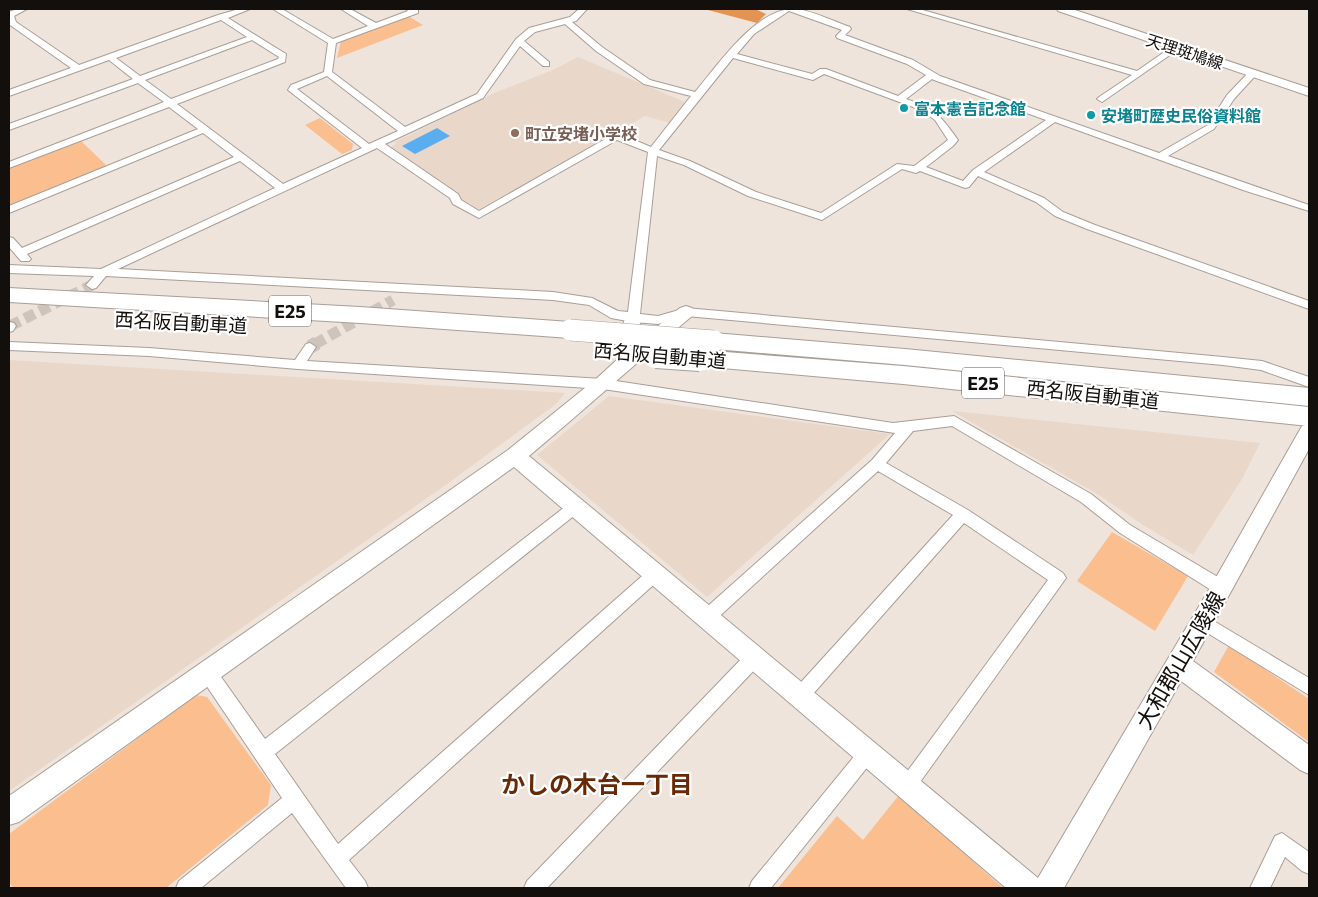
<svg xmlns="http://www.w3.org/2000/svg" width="1318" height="897" font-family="Commissioner,'Noto Sans JP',sans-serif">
<rect width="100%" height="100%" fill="#efe4db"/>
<!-- built -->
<path fill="#e9d7ca" d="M 578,57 L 685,102 L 670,123 L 645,116 L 480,210 L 474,211 L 388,149 L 396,144 L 395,142 L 492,94 L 555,69 Z
M 9,360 L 346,380 L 565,393 L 556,404 L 447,484 L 9,791 Z
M 609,396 L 890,434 L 707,597 L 537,455 Z
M 952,411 L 1260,443 L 1242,479 L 1193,555 L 1143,525 L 1099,495 Z"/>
<!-- green -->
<path fill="#fbbe8f" d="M 408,16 L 423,25 L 337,58 L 341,41 Z
M 320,118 L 353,144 L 352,150 L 342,154 L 305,125 Z
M 80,140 L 105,164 L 105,167 L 9,205 L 9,168 Z
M 1112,532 L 1188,576 L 1155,631 L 1077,581 Z
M 1229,645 L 1309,699 L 1309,742 L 1214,672 Z
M 196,695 L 207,697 L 271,785 L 268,805 L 166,888 L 13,888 L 9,882 L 9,834 Z
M 899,795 L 1003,888 L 778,888 L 837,816 L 863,840 Z"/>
<!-- forest -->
<path fill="#e39452" d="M 704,9 L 755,9 L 766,14 L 757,23 Z"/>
<!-- water -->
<path fill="#5aaef0" d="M 437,128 L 450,136 L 415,154 L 402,146 Z"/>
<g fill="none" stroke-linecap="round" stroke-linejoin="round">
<!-- street-tunnel-far1 -->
<path stroke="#cec4bc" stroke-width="11" stroke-dasharray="11 5.5" stroke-linecap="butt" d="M 10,326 L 92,285
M 315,344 L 393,300"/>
<!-- street-tunnel -->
<path stroke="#cec4bc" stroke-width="14" stroke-dasharray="14 7" stroke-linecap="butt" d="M 310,347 L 317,343"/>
<defs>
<path id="street" d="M 17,9 L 27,9 L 14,16 L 16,22 L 79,65 L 218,15 L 239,9 L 250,9 L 228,18 L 286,54 L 285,62 L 177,104 L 283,184 L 362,148 L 288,90 L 291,85 L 324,72 L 328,43 L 273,9 L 282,9 L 333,39 L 368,26 L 341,9 L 350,9 L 376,23 L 408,11 L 406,9 L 418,9 L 418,13 L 336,43 L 332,72 L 405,127 L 477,94 L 516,39 L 529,28 L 570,17 L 579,9 L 587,9 L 576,21 L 572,22 L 602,47 L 650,80 L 695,92 C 718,65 757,7 795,9 C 811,10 835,22 850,27 L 851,29 L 845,35 L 913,60 L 940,76 L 1159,153 L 1208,125 L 1227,95 L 1250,71 L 1256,71 L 1256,75 L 1234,99 L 1214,129 L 1168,156 L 1309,205 L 1309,211 L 1243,190 L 1055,122 L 984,172 L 1044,198 L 1063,212 L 1095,225 L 1309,301 L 1309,309 L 1087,229 L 1055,216 L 1036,202 L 978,176 L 969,187 L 965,188 L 920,171 L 916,173 L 902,169 L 822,220 L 748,196 L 684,165 L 657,156 L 640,314 L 658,316 L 686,308 L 1223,357 L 1262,361 L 1309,377 L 1309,387 L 1261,370 L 1223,365 L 686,316 L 658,324 L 633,322 L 611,318 L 589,305 L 553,300 L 106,276 L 96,288 L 92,289 L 86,285 L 94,276 L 9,273 L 9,265 L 101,269 L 275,188 L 240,161 L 27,254 L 31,259 L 29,261 L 21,261 L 9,247 L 9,237 L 13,238 L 22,248 L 234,157 L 203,133 L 9,213 L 9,206 L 198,129 L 169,107 L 9,168 L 9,162 L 164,102 L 138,83 L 9,130 L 9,124 L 133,79 L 109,60 L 9,96 L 9,90 L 71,68 L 10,25 L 9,12 ZM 789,11 L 842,30 L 836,36 L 837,38 L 907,64 L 926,75 L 898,96 L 826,69 L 820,69 L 812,74 L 737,54 L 754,34 ZM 221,20 L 247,37 L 140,76 L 116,58 ZM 565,24 L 596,51 L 644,84 L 691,96 L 651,147 L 620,134 L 614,134 L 479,211 L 461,200 L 458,194 L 385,144 L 483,98 L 520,46 L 543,66 L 549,66 L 549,62 L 524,41 L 535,32 ZM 252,40 L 279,57 L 278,59 L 171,99 L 145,80 ZM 733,58 L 813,80 L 824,74 L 921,110 L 935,120 L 948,140 L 917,164 L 914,166 L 897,164 L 821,213 L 756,192 L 690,161 L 659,150 ZM 327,76 L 398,131 L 369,144 L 297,89 ZM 932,79 L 934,80 L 1046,120 L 973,170 L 963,181 L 926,167 L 953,146 L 958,140 C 940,115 936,109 906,99 ZM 617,140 L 648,152 L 628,312 L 618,311 L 592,298 L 553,292 L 118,269 L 377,148 L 450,198 L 453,204 L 479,218 Z
M 907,9 L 919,9 L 1137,71 L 1173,46 L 1180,48 L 1102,102 L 1097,99 L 1099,97 L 1132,75 Z
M 9,322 L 14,323 L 16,326 L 13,331 L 9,332 Z
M 9,342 L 149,348 L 295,360 L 306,344 L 310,343 L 316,347 L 307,361 L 603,379 L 893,423 L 954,416 L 1091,494 L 1130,525 L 1228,583 L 1230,588 L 1228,593 L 1222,595 L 1216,593 L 1120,533 L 1081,502 L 952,426 L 913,431 L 886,463 L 968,510 L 1063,573 L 1066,578 L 913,792 L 907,795 L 901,792 L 898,786 L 901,780 L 1048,580 L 964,523 L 805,703 L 799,705 L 793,703 L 790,697 L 793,691 L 953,515 L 878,471 L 712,623 L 706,625 L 700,623 L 698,618 L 700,613 L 872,460 L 895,433 L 603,389 L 298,369 L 149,356 L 9,350 Z
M 575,501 L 580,503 L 582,507 L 580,511 L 275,754 L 338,844 L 650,569 L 655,567 L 660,569 L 663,574 L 660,579 L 349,860 L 365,881 L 368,888 L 346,888 L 292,813 L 201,888 L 176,888 L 179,881 L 282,798 L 202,679 L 200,673 L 202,667 L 208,665 L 214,667 L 265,739 L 570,503 Z
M 1202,614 L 1309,678 L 1309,695 L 1196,626 L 1194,621 L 1196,616 Z
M 754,650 L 760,652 L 762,658 L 760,664 L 547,888 L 524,888 L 527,881 L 748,652 Z
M 867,745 L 873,748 L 876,754 L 873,760 L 771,888 L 749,888 L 752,881 L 861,748 Z
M 1282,833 L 1309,852 L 1309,874 L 1302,871 L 1285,857 L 1270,888 L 1250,888 L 1275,836 Z"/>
<path id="secondary" d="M 1057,9 L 1072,9 L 1309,88 L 1309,96 L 1058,11 Z
M 686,306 L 692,308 L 695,312 L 692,316 C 637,362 584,410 529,456 L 1038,878 L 1214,581 L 1302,426 L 1309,424 L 1309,449 L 1193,661 L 1309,745 L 1309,774 L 1300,770 L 1181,681 L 1064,888 L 1006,888 L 514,467 L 19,822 L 9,825 L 9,796 L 508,450 L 596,379 L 621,356 L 616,354 L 613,350 L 627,314 L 633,312 L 639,314 L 642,318 L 632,347 L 680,308 Z"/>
<path id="highway" d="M 9,288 L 360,307 L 570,322 L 578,324 L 582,330 L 578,336 L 570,338 L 360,323 L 9,302 Z
M 714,333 L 905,349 L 1309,388 L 1309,406 L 905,365 L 714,349 L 706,347 L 702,341 L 706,335 Z
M 700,350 L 903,366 L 1309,407 L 1309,426 L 903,384 L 700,366 L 692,364 L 688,358 L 692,352 Z"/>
</defs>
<!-- street casing -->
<use href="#street" stroke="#a99e97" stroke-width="2"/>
<!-- secondary casing -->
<use href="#secondary" stroke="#a99e97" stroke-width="2"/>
<!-- highway casing -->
<use href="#highway" stroke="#a99e97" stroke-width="2"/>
<!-- street -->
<use href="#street" fill="#fff" fill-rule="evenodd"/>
<!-- secondary -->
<use href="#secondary" fill="#fff" fill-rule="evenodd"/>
<!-- highway -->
<use href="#highway" fill="#fff" fill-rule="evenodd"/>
<defs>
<path id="highway-bridge-far1" d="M 570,330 L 714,341"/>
<path id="highway-bridge" d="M 656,355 L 700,358"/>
</defs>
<!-- highway-bridge-far1 casing -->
<use href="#highway-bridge-far1" stroke="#a99e97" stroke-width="22" stroke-linecap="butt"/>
<!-- highway-bridge casing -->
<use href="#highway-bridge" stroke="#a99e97" stroke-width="28" stroke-linecap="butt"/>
<!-- highway-bridge-far1 -->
<use href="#highway-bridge-far1" stroke="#fff" stroke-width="21"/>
<!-- highway-bridge -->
<use href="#highway-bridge" stroke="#fff" stroke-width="26"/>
</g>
<!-- markers -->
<g fill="#0f9aa8" stroke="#fff" stroke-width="2">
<circle cx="904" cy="108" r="5"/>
<circle cx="1091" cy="115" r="5"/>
</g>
<circle fill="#8d6e63" stroke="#fff" stroke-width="2" cx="515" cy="133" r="5"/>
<g text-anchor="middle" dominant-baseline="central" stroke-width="4.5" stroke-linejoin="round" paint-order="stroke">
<!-- far-street labels -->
<g font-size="16" fill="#130f0d" stroke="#fff">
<text transform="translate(1185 51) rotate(18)">天理斑鳩線</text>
</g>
<!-- far-culture labels -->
<g font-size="16" font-weight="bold" fill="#0d838f" stroke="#fff" text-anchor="start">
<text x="914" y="108">富本憲吉記念館</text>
<text x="1101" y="115">安堵町歴史民俗資料館</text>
</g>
<!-- far-education labels -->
<g font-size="16" font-weight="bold" fill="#785e54" stroke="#fff" text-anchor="start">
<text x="525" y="133">町立安堵小学校</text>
</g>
<!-- shield labels -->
<g fill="#fff" stroke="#5a5756" stroke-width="1">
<rect x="269" y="295.5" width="42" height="31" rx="4"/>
<rect x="962" y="367.5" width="42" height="31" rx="4"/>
</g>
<g font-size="18" font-weight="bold" fill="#130f0d">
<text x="290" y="311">E25</text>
<text x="983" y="383">E25</text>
</g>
<!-- street labels -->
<g font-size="19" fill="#130f0d" stroke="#fff">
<text transform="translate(181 322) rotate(3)">西名阪自動車道</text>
<text transform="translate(660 355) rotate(5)">西名阪自動車道</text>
<text transform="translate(1093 394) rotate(6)">西名阪自動車道</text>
</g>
<!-- near-street labels -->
<g font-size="22" fill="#130f0d" stroke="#fff">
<text transform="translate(1180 660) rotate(-60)">大和郡山広陵線</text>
</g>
<!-- near-neighbourhood labels -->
<g font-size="24" font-weight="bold" fill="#682906" stroke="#fff">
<text x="597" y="783">かしの木台一丁目</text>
</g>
</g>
<!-- border -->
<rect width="1318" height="897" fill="none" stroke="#130f0d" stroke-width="20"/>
</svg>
